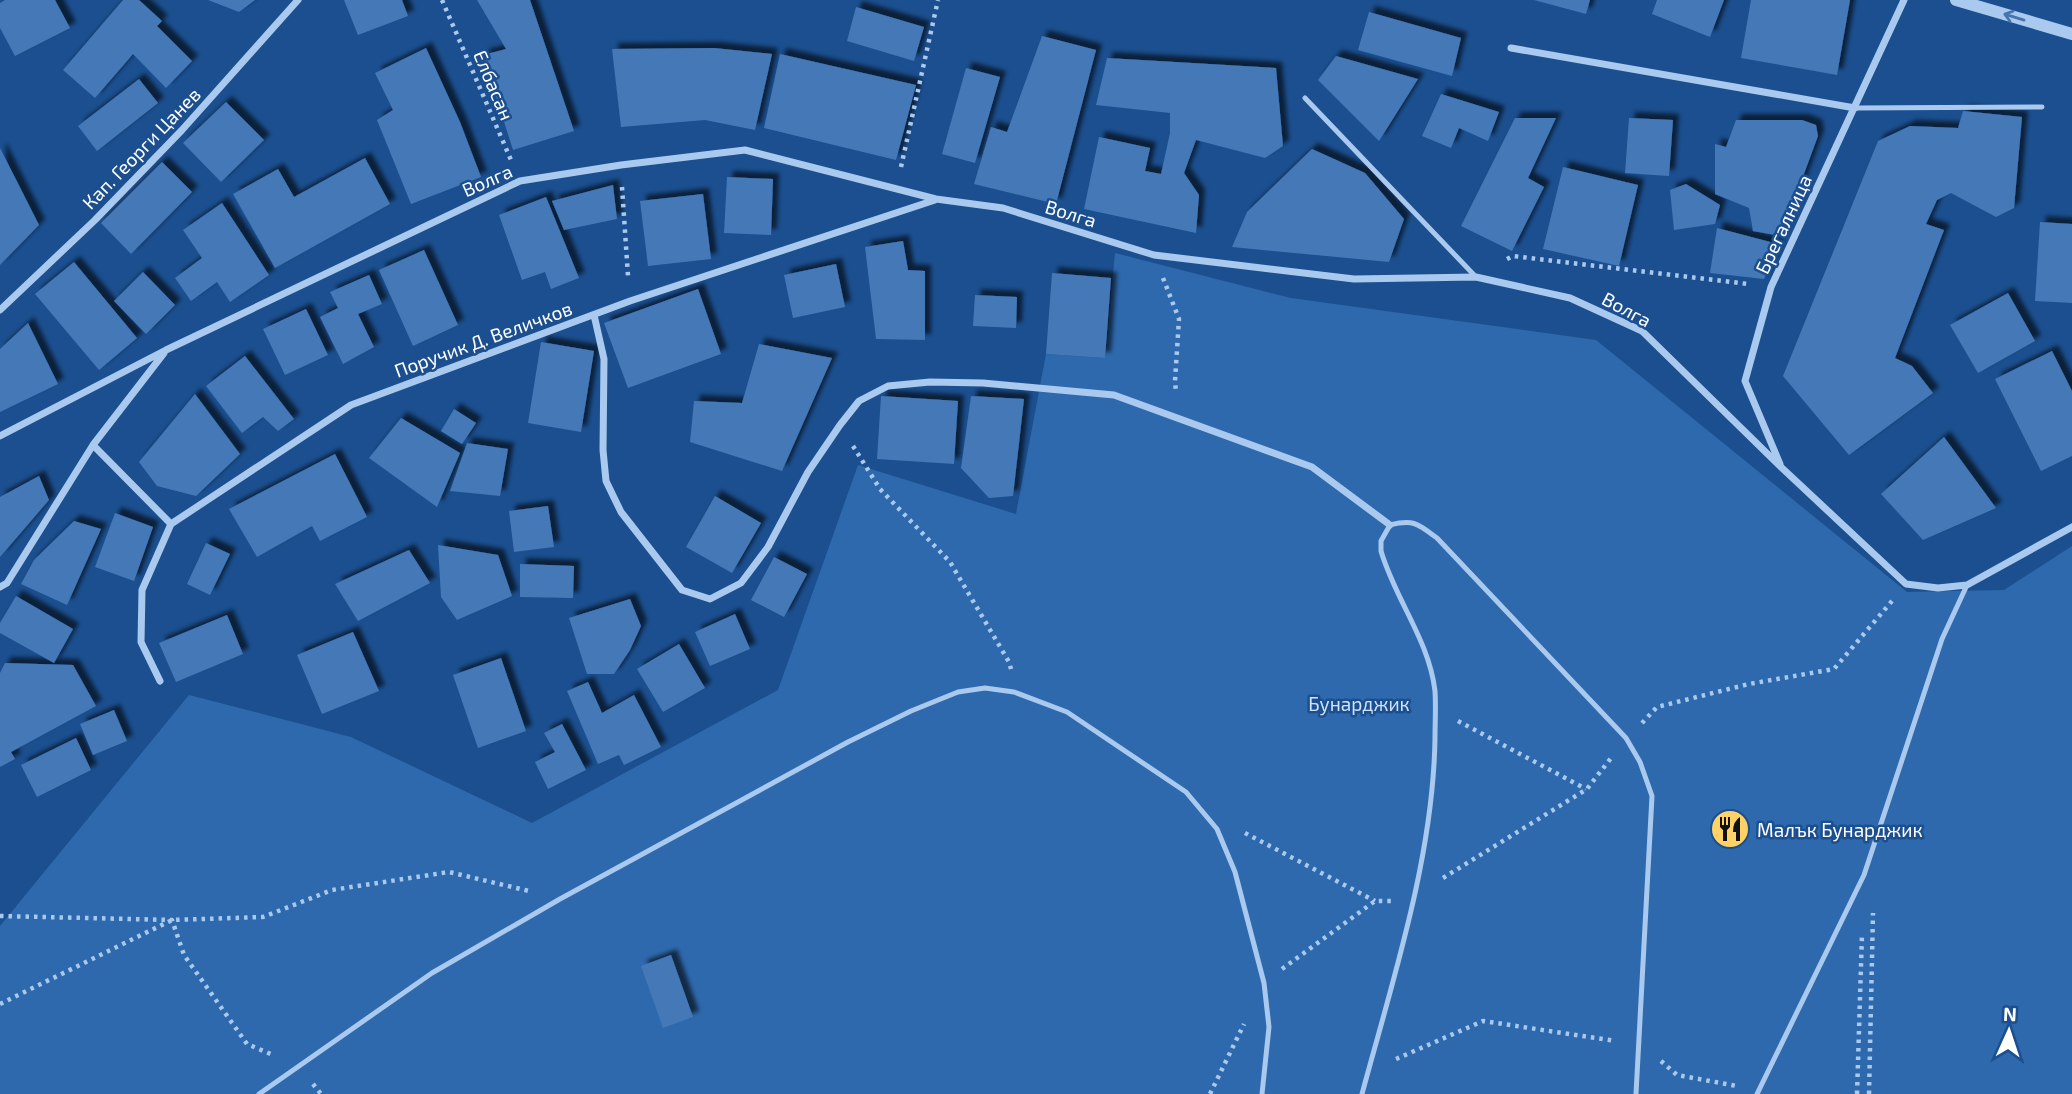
<svg xmlns="http://www.w3.org/2000/svg" width="2072" height="1094" font-family="'Exo 2',sans-serif">
<defs>
<filter id="shadow"><feDropShadow dx="6" dy="-6" stdDeviation="2" flood-color="#0009"/></filter>
</defs>
<rect width="100%" height="100%" fill="#1b4f8f"/>
<!-- green -->
<path fill="#2e69ad" d="M 1115,253 L 1291,298 L 1596,340 L 1907,592 L 2004,590 L 2072,546 L 2072,1094 L 0,1094 L 0,926 L 189,695 L 351,737 L 532,823 L 778,690 L 858,465 L 1016,514 L 1046,354 L 1105,358 Z"/>
<!-- building -->
<path fill="#4478b7" filter="url(#shadow)" d="M 5,0 L 55,0 L 70,28 L 15,56 L 0,28 L 0,3 Z
M 123,0 L 139,0 L 162,21 L 157,26 L 192,61 L 166,88 L 133,54 L 95,98 L 63,70 Z
M 208,0 L 255,0 L 239,12 Z
M 344,0 L 402,0 L 408,16 L 358,35 Z
M 477,0 L 530,0 L 574,131 L 513,150 L 483,55 L 506,49 Z
M 1534,0 L 1590,0 L 1586,14 Z
M 1657,0 L 1724,0 L 1710,37 L 1652,14 Z
M 1751,0 L 1850,0 L 1837,75 L 1741,58 Z
M 856,7 L 924,27 L 914,61 L 847,41 Z
M 1369,12 L 1461,38 L 1452,76 L 1358,50 Z
M 1042,36 L 1096,50 L 1056,204 L 974,184 L 991,127 L 1007,132 Z
M 426,48 L 460,122 L 481,177 L 411,204 L 377,120 L 393,110 L 375,73 Z
M 714,48 L 772,54 L 755,130 L 705,120 L 621,127 L 612,49 Z
M 780,54 L 916,85 L 896,160 L 764,128 Z
M 1336,56 L 1418,79 L 1379,141 L 1318,80 Z
M 1107,58 L 1276,68 L 1283,146 L 1265,158 L 1196,140 L 1184,173 L 1199,195 L 1196,233 L 1084,209 L 1099,137 L 1150,148 L 1145,171 L 1161,174 L 1170,133 L 1170,113 L 1096,105 Z
M 966,68 L 1000,77 L 975,163 L 942,154 Z
M 139,79 L 158,103 L 97,151 L 78,126 Z
M 1441,94 L 1499,112 L 1488,141 L 1459,128 L 1451,148 L 1422,136 Z
M 226,102 L 264,140 L 221,182 L 183,143 Z
M 1963,111 L 2022,117 L 2014,208 L 1996,217 L 1951,193 L 1937,200 L 1926,224 L 1944,230 L 1895,358 L 1912,366 L 1933,393 L 1849,455 L 1783,376 L 1878,141 L 1910,126 L 1958,128 Z
M 1515,118 L 1556,118 L 1528,178 L 1544,187 L 1512,251 L 1461,226 Z
M 1629,118 L 1673,120 L 1669,176 L 1625,173 Z
M 1736,120 L 1802,120 L 1816,125 L 1818,136 L 1781,236 L 1753,231 L 1749,208 L 1715,194 L 1715,144 L 1726,147 Z
M 0,148 L 39,225 L 0,265 Z
M 1312,149 L 1365,173 L 1404,219 L 1389,262 L 1232,247 L 1247,212 Z
M 365,158 L 390,204 L 275,268 L 233,194 L 278,169 L 294,197 Z
M 162,162 L 192,192 L 131,254 L 101,223 Z
M 1563,167 L 1638,185 L 1619,266 L 1543,249 Z
M 727,177 L 773,179 L 771,235 L 724,233 Z
M 1686,184 L 1720,205 L 1715,224 L 1674,230 L 1670,190 Z
M 613,185 L 617,219 L 564,230 L 552,201 Z
M 703,194 L 711,259 L 648,266 L 640,201 Z
M 546,197 L 579,278 L 551,289 L 545,272 L 522,280 L 499,215 Z
M 222,203 L 269,275 L 230,302 L 217,282 L 191,301 L 175,278 L 202,258 L 183,230 Z
M 2040,222 L 2072,224 L 2072,303 L 2035,301 Z
M 1717,228 L 1778,244 L 1764,279 L 1710,273 Z
M 903,241 L 908,270 L 925,271 L 925,340 L 876,339 L 865,247 Z
M 424,250 L 458,325 L 413,346 L 379,270 Z
M 74,262 L 137,338 L 99,370 L 35,294 Z
M 836,264 L 845,307 L 793,318 L 784,275 Z
M 143,272 L 175,305 L 146,334 L 114,301 Z
M 1052,273 L 1111,278 L 1105,358 L 1046,354 Z
M 369,275 L 382,304 L 358,314 L 374,347 L 343,364 L 320,317 L 338,308 L 330,292 Z
M 698,289 L 721,354 L 628,388 L 604,323 Z
M 2008,293 L 2035,341 L 1978,373 L 1950,325 Z
M 975,295 L 1017,297 L 1016,328 L 973,326 Z
M 306,309 L 328,355 L 285,375 L 263,329 Z
M 28,323 L 58,384 L 0,412 L 0,349 Z
M 541,342 L 594,351 L 581,432 L 528,423 Z
M 759,344 L 832,358 L 782,471 L 690,442 L 694,401 L 742,403 Z
M 2052,351 L 2072,391 L 2072,456 L 2041,471 L 1995,379 Z
M 245,356 L 294,419 L 278,431 L 263,417 L 242,433 L 206,386 Z
M 195,394 L 240,454 L 196,496 L 157,486 L 139,462 Z
M 881,396 L 958,401 L 954,464 L 877,459 Z
M 971,396 L 1024,399 L 1013,496 L 989,498 L 961,468 Z
M 454,409 L 476,423 L 462,444 L 441,431 Z
M 401,418 L 460,453 L 437,507 L 369,458 Z
M 1944,437 L 1996,508 L 1923,540 L 1881,494 Z
M 467,443 L 508,449 L 500,496 L 450,491 Z
M 335,454 L 367,517 L 320,541 L 312,526 L 257,557 L 229,509 Z
M 39,476 L 49,500 L 0,557 L 0,497 Z
M 715,496 L 761,523 L 732,573 L 686,547 Z
M 548,506 L 554,547 L 514,552 L 509,511 Z
M 115,513 L 153,527 L 134,581 L 95,567 Z
M 74,521 L 101,529 L 67,605 L 21,584 L 34,560 Z
M 206,543 L 230,554 L 210,595 L 187,584 Z
M 438,545 L 498,555 L 512,596 L 457,620 L 441,597 Z
M 409,550 L 430,583 L 358,621 L 335,584 Z
M 774,557 L 807,574 L 784,617 L 751,600 Z
M 520,564 L 574,566 L 573,598 L 520,597 Z
M 16,596 L 73,629 L 54,663 L 0,633 L 0,623 Z
M 630,599 L 641,626 L 630,650 L 614,674 L 587,674 L 569,618 Z
M 735,614 L 750,649 L 710,666 L 695,632 Z
M 227,615 L 243,654 L 176,682 L 159,643 Z
M 353,632 L 379,691 L 322,714 L 297,655 Z
M 679,644 L 705,688 L 663,712 L 637,669 Z
M 501,658 L 526,731 L 478,748 L 453,675 Z
M 5,663 L 73,665 L 96,706 L 11,752 L 15,759 L 0,767 L 0,673 Z
M 588,682 L 602,713 L 634,695 L 661,747 L 624,765 L 619,755 L 598,764 L 567,691 Z
M 114,710 L 127,741 L 93,755 L 80,724 Z
M 562,724 L 586,770 L 548,789 L 535,762 L 555,752 L 544,733 Z
M 76,738 L 91,770 L 37,797 L 21,765 Z
M 671,955 L 693,1017 L 663,1028 L 641,966 Z"/>
<g fill="none" stroke-linecap="round" stroke-linejoin="round">
<!-- path -->
<path stroke="#a9c9ee" stroke-width="4.5" stroke-dasharray="3.5 5" stroke-linecap="butt" d="M 442,0 L 511,160
M 901,167 L 938,0
M 622,187 L 628,276
M 1507,259 L 1513,256 L 1748,284
M 1163,278 L 1179,319 L 1175,381 L 1176,392
M 853,446 L 880,489 L 950,562 L 1009,662 L 1011,669
M 1458,721 L 1586,789
M 1642,723 L 1657,707 L 1749,684 L 1834,669 L 1892,601
M 1245,833 L 1375,901
M 1443,878 L 1587,789 L 1611,758
M 0,916 L 172,920 L 184,955 L 247,1044 L 273,1055
M 1282,969 L 1375,901 L 1391,901
M 0,1004 L 172,920 L 263,917 L 332,890 L 449,872 L 529,891
M 1396,1059 L 1483,1021 L 1616,1041
M 1661,1061 L 1677,1075 L 1737,1086
M 313,1084 L 321,1094
M 1210,1094 L 1244,1024
M 1857,1094 L 1862,934
M 1869,1094 L 1873,913"/>
<!-- service -->
<path stroke="#a9c9ee" stroke-width="5" d="M 1305,98 L 1476,277
M 1855,108 L 2042,107
M 259,1094 L 432,973 L 560,899 L 848,742 L 911,711 L 958,692 L 985,688 L 1014,692 L 1067,712 L 1186,792 L 1217,829 L 1235,872 L 1264,983 L 1269,1027 L 1262,1094
M 1362,1094 C 1393,979 1433,858 1435,739 C 1435,723 1436,706 1435,691 C 1429,640 1395,599 1381,551 L 1381,541 L 1390,525 C 1414,519 1418,524 1437,538 L 1626,738 L 1640,762 L 1652,796 L 1636,1094
M 1757,1094 L 1864,875 L 1942,639 L 1967,585"/>
<!-- minor -->
<path stroke="#a9c9ee" stroke-width="7" d="M 1511,48 L 1855,108
M 0,310 L 95,220 L 182,130 L 298,0
M 594,315 L 604,359 L 603,450 L 606,481 L 621,512 L 682,590 L 710,599 L 741,583 L 768,547 L 808,472 L 840,425 L 859,401 L 888,386 L 930,382 L 983,383 L 1114,395 L 1312,467 L 1390,525
M 0,436 L 166,350 L 520,181 L 621,165 L 745,150 L 936,199 L 1003,208 L 1154,255 L 1354,279 L 1476,277 L 1570,298 L 1642,331 L 1782,468 L 1906,584 L 1938,588 L 1967,585 L 2072,527
M 93,445 L 171,524
M 1780,464 L 1745,381 L 1771,287 L 1904,0
M 171,524 L 351,405 L 630,301 L 935,200
M 0,587 L 7,583 L 93,445 L 164,353
M 160,681 L 141,642 L 142,590 L 171,524"/>
<!-- tertiary -->
<path stroke="#a9c9ee" stroke-width="12" d="M 1956,0 L 2072,34"/>
</g>
<!-- one-way arrows -->
<defs><path id="oneway-shaft" d="M-6 0H5M1.5-3L5.5 0L1.5 3" fill="none" stroke-width="1.6" stroke-linecap="round" stroke-linejoin="round" transform="scale(1.75)"/></defs>
<use stroke="#4674ac" href="#oneway-shaft" transform="translate(2014 17) rotate(-163)"/>
<!-- icons -->
<defs>
<symbol id="restaurant-disc" viewBox="-11 -11 22 22"><circle r="9.5" fill="#ffd166" stroke="#1b4f8f"/><path d="M-5-6h1v4h1v-4h1v4h1v-4h1v5L-1.5 .5V6h-2V.5L-5-1ZM5-6V6H3V1.5H1.5Q1.5-4 5-6Z" fill="#111"/></symbol>
</defs>
<g fill-rule="evenodd">
<use href="#restaurant-disc" x="1708" y="807" width="44" height="44"/>
</g>
<g text-anchor="middle" dominant-baseline="central" stroke-width="5" stroke-linejoin="round" paint-order="stroke">
<!-- street labels -->
<g font-size="19" fill="#fff" stroke="#1b4f8f">
<text transform="translate(494 85) rotate(67)">Елбасан</text>
<text transform="translate(141 148) rotate(-46)">Кап. Георги Цанев</text>
<text transform="translate(487 180) rotate(-24)">Волга</text>
<text transform="translate(1071 213) rotate(17)">Волга</text>
<text transform="translate(1783 224) rotate(-65)">Брегалница</text>
<text transform="translate(1627 309) rotate(28)">Волга</text>
<text transform="translate(483 339) rotate(-20)">Поручик Д. Величков</text>
</g>
<!-- park labels -->
<g font-size="19" fill="#cfe3fa" stroke="#1b4f8f">
<text x="1359" y="703">Бунарджик</text>
</g>
<!-- poi labels -->
<g font-size="19" fill="#fff" stroke="#1b4f8f" text-anchor="start">
<text x="1757" y="829">Малък Бунарджик</text>
</g>
</g>
<!-- north arrow -->
<g transform="translate(2009 1031) rotate(3)" stroke="#1b4f8f" stroke-width="5" paint-order="stroke">
<path d="M0-5L12 26L0 18L-12 26Z" fill="#ffffff"/>
<text y="-10" font-size="19" font-weight="bold" text-anchor="middle" fill="#ffffff">N</text>
</g>
</svg>
